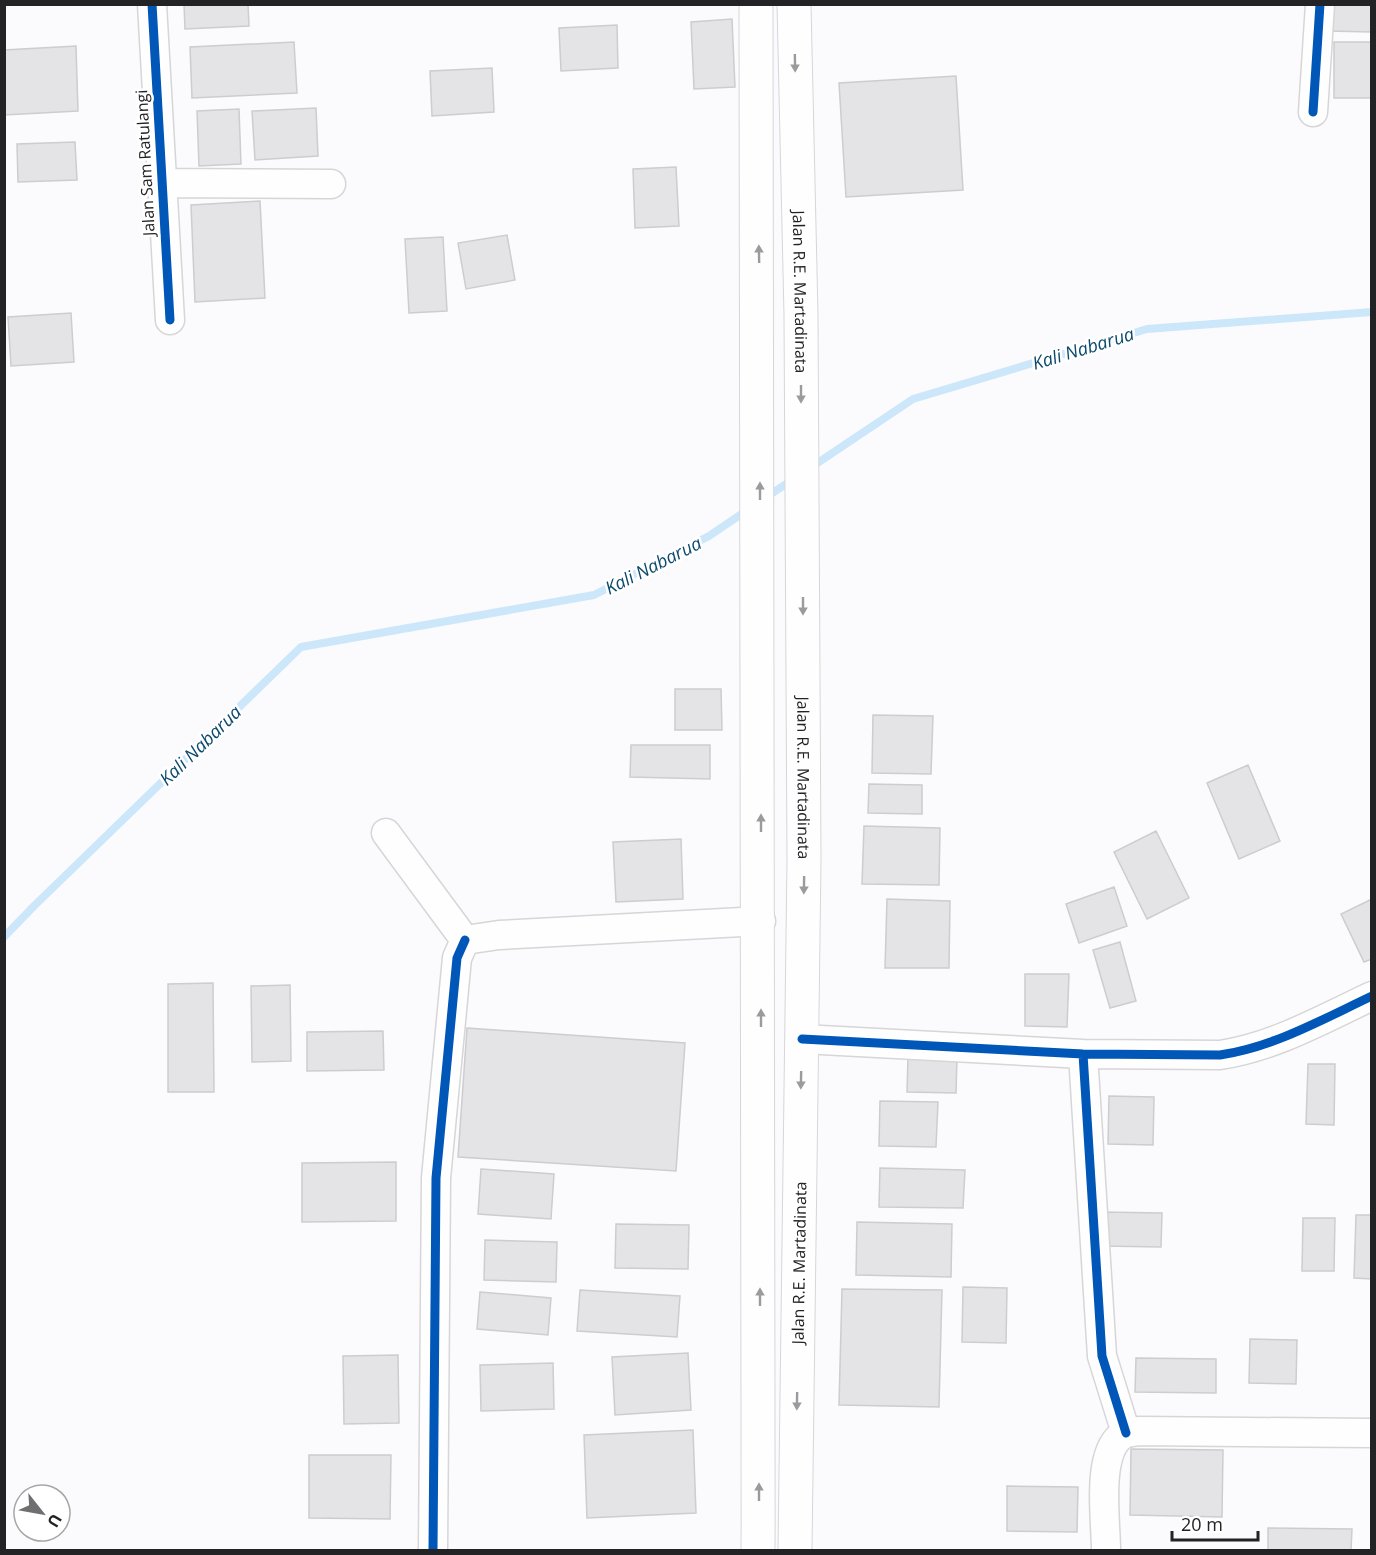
<svg xmlns="http://www.w3.org/2000/svg" width="1376" height="1555" font-family="'Open Sans',sans-serif">
<rect width="100%" height="100%" fill="#fbfbfe"/>
<g fill="none" stroke-linecap="round" stroke-linejoin="round">
<!-- stream -->
<path stroke="#cde7fa" stroke-width="8" d="M 810,468 L 913,399 L 1147,329 L 1372,312
M 768,496 L 795,478
M 4,937 L 34,906 L 301,647 L 594,595 L 709,536 L 752,507"/>
</g>
<!-- building -->
<path fill="#e4e3e6" stroke="#cdcccf" stroke-width="1.5" d="M 184,4 L 248,4 L 249,26 L 185,29 Z
M 1327,4 L 1372,4 L 1372,32 L 1327,31 Z
M 732,19 L 735,87 L 694,89 L 691,22 Z
M 617,25 L 618,68 L 561,71 L 559,28 Z
M 294,42 L 297,93 L 192,98 L 190,47 Z
M 1334,42 L 1372,42 L 1372,98 L 1334,98 Z
M 76,46 L 78,111 L 4,115 L 4,50 Z
M 492,68 L 494,112 L 432,116 L 430,71 Z
M 956,76 L 963,190 L 846,197 L 839,83 Z
M 316,108 L 318,156 L 255,160 L 252,111 Z
M 239,109 L 241,164 L 199,166 L 197,111 Z
M 75,142 L 77,180 L 18,182 L 17,144 Z
M 676,167 L 679,226 L 635,228 L 633,169 Z
M 260,201 L 265,298 L 195,302 L 191,205 Z
M 507,235 L 515,280 L 466,289 L 458,243 Z
M 443,237 L 447,311 L 409,313 L 405,239 Z
M 71,313 L 74,362 L 11,366 L 8,317 Z
M 675,689 L 721,689 L 722,730 L 675,730 Z
M 873,715 L 933,716 L 931,774 L 872,773 Z
M 631,745 L 710,745 L 710,779 L 630,777 Z
M 1248,765 L 1280,841 L 1239,859 L 1207,783 Z
M 869,784 L 922,785 L 922,814 L 868,813 Z
M 864,826 L 940,828 L 939,885 L 862,884 Z
M 1156,831 L 1189,898 L 1147,919 L 1114,852 Z
M 681,839 L 683,899 L 616,902 L 613,842 Z
M 1114,887 L 1127,926 L 1079,943 L 1066,904 Z
M 887,899 L 950,901 L 949,968 L 885,968 Z
M 1372,899 L 1372,959 L 1364,962 L 1341,914 Z
M 1120,942 L 1136,1001 L 1110,1008 L 1093,950 Z
M 1025,974 L 1069,974 L 1067,1027 L 1025,1026 Z
M 213,983 L 214,1092 L 168,1092 L 168,984 Z
M 290,985 L 291,1061 L 252,1062 L 251,986 Z
M 467,1028 L 685,1043 L 676,1171 L 458,1157 Z
M 383,1031 L 384,1070 L 307,1071 L 307,1032 Z
M 908,1057 L 957,1057 L 956,1093 L 907,1092 Z
M 1308,1064 L 1335,1064 L 1334,1125 L 1306,1124 Z
M 1109,1096 L 1154,1097 L 1153,1145 L 1108,1144 Z
M 880,1101 L 938,1102 L 936,1147 L 879,1146 Z
M 396,1162 L 396,1221 L 302,1222 L 302,1163 Z
M 880,1168 L 965,1170 L 963,1208 L 879,1207 Z
M 481,1169 L 554,1174 L 551,1219 L 478,1214 Z
M 1102,1212 L 1162,1213 L 1161,1247 L 1101,1246 Z
M 1356,1215 L 1372,1215 L 1372,1279 L 1354,1278 Z
M 1303,1218 L 1335,1218 L 1334,1271 L 1302,1271 Z
M 857,1222 L 952,1224 L 951,1277 L 856,1275 Z
M 616,1224 L 689,1225 L 688,1269 L 615,1268 Z
M 485,1240 L 557,1242 L 556,1282 L 484,1280 Z
M 963,1287 L 1007,1288 L 1006,1343 L 962,1342 Z
M 842,1289 L 942,1290 L 939,1407 L 839,1405 Z
M 580,1290 L 680,1296 L 677,1337 L 577,1331 Z
M 480,1292 L 551,1298 L 548,1335 L 477,1329 Z
M 1250,1339 L 1297,1340 L 1296,1384 L 1249,1383 Z
M 688,1353 L 691,1410 L 615,1415 L 612,1357 Z
M 398,1355 L 399,1423 L 344,1424 L 343,1356 Z
M 1136,1358 L 1216,1359 L 1216,1393 L 1135,1392 Z
M 553,1363 L 554,1409 L 481,1411 L 480,1365 Z
M 693,1430 L 696,1513 L 587,1518 L 584,1435 Z
M 1131,1449 L 1223,1450 L 1222,1517 L 1130,1515 Z
M 309,1455 L 391,1455 L 390,1519 L 309,1518 Z
M 1007,1486 L 1078,1487 L 1077,1532 L 1007,1531 Z
M 1268,1528 L 1352,1529 L 1351,1550 L 1268,1550 Z"/>
<g fill="none" stroke-linecap="round" stroke-linejoin="round">
<defs>
<path id="street" d="M 152,4 L 170,320
M 1313,112 L 1320,4
M 161,183 L 331,184
M 386,833 L 465,940
M 465,940 L 499,935 L 761,921
M 802,1039 L 1083,1054 L 1220,1055 C 1274,1047 1323,1019 1372,996
M 1083,1054 L 1102,1356 L 1126,1433
M 433,1550 L 436,1178 L 457,958 L 465,940
M 1106,1550 C 1106,1521 1096,1455 1121,1436 C 1126,1432 1134,1432 1139,1431 L 1372,1433"/>
<g id="highway">
<path d="M 756,4 C 761,520 761,1035 758,1550"/>
<path id="s1" d="M 794,4 L 801,315 L 804,860 L 795,1550"/>
</g>
</defs>
<!-- street casing -->
<use href="#street" stroke="#d6d6d8" stroke-width="31"/>
<!-- highway casing -->
<use href="#highway" stroke="#d6d6d8" stroke-width="35"/>
<!-- street -->
<use href="#street" stroke="#fefeff" stroke-width="28"/>
<!-- highway -->
<use href="#highway" stroke="#fefeff" stroke-width="33"/>
<defs>
<path id="cycleway" d="M 152,4 L 170,320
M 1313,112 L 1320,4
M 802,1039 L 1083,1054 L 1220,1055 C 1274,1047 1323,1019 1372,996
M 1083,1054 L 1102,1356 L 1126,1433
M 433,1550 L 436,1178 L 457,958 L 465,940"/>
</defs>
<!-- cycleway casing -->
<use href="#cycleway" stroke="#fff" stroke-width="13"/>
<!-- cycleway -->
<use href="#cycleway" stroke="#0057b8" stroke-width="9"/>
</g>
<!-- one-way arrows -->
<defs><path id="oneway-solid" d="M-6-.8H1V-3.2L6.5 0L1 3.2V.8H-6Z" transform="scale(1.5)"/></defs>
<g fill="#9b9b9d">
<use href="#oneway-solid" transform="translate(795 63) rotate(89)"/>
<use href="#oneway-solid" transform="translate(759 254) rotate(-91)"/>
<use href="#oneway-solid" transform="translate(801 394) rotate(90)"/>
<use href="#oneway-solid" transform="translate(760 491) rotate(-90)"/>
<use href="#oneway-solid" transform="translate(803 606) rotate(90)"/>
<use href="#oneway-solid" transform="translate(761 823) rotate(-90)"/>
<use href="#oneway-solid" transform="translate(804 885) rotate(91)"/>
<use href="#oneway-solid" transform="translate(761 1018) rotate(-90)"/>
<use href="#oneway-solid" transform="translate(801 1080) rotate(91)"/>
<use href="#oneway-solid" transform="translate(760 1297) rotate(-90)"/>
<use href="#oneway-solid" transform="translate(797 1401) rotate(91)"/>
<use href="#oneway-solid" transform="translate(759 1492) rotate(-90)"/>
</g>
<g text-anchor="middle" dominant-baseline="central" stroke-width="5" stroke-linejoin="round" paint-order="stroke">
<!-- street labels -->
<g font-size="16" fill="#232326" stroke="#fff">
<text transform="translate(145 163) rotate(-93)">Jalan Sam Ratulangi</text>
<text stroke="none"><textPath href="#s1" startOffset="288">Jalan R.E. Martadinata</textPath></text>
<text stroke="none"><textPath href="#s1" startOffset="774">Jalan R.E. Martadinata</textPath></text>
<text transform="translate(799 1263) rotate(-89)">Jalan R.E. Martadinata</text>
</g>
<!-- water labels -->
<g font-size="18" font-style="italic" fill="#0b4a6d" stroke="#fff">
<text transform="translate(1083 348) rotate(-17)">Kali Nabarua</text>
<text transform="translate(653 565) rotate(-27)">Kali Nabarua</text>
<text transform="translate(200 745) rotate(-44)">Kali Nabarua</text>
</g>
</g>
<!-- border -->
<rect width="1376" height="1555" fill="none" stroke="#232326" stroke-width="12"/>
<!-- north arrow -->
<g transform="translate(42 1513) rotate(121)"><circle r="28" fill="#ffffff" stroke="#a7a7a8" stroke-width="1.5"/>
<path d="M0-4.5L10 22L0 15L-10 22Z" fill="#6f6f72"/>
<text y="-9" font-size="16" font-weight="bold" text-anchor="middle" fill="#232326">U</text>
</g>
<!-- scale -->
<path d="M1172 1531v9h86v-9" fill="none" stroke="#232326" stroke-width="3"/>
<text x="1181" y="1531" font-size="18" fill="#232326" stroke="#ffffff" stroke-width="4.5" paint-order="stroke">20 m</text>
</svg>
